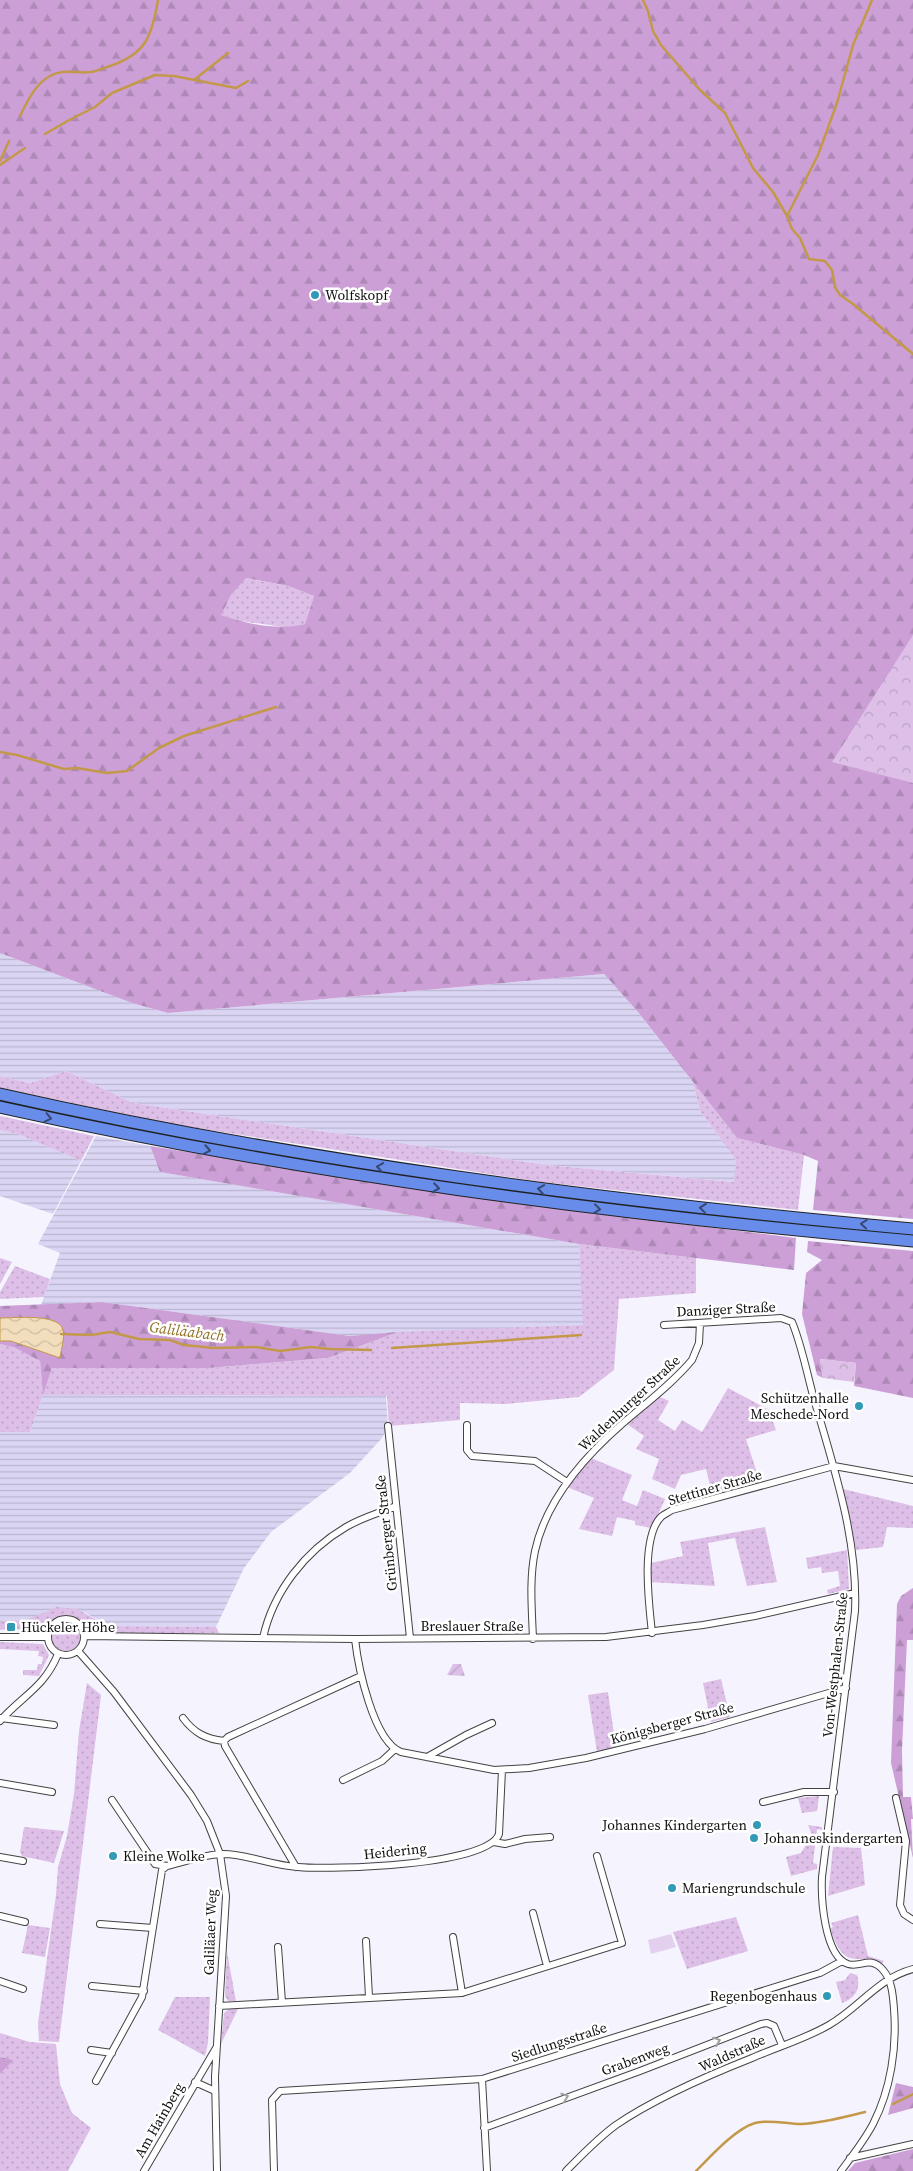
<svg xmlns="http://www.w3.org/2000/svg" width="913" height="2171" font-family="'Source Serif 4',serif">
<defs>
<pattern id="farmland-rules" width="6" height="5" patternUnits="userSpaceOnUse" patternTransform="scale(1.25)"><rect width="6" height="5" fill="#dad5f3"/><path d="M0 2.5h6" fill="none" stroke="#bab6cf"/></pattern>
<pattern id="grass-dots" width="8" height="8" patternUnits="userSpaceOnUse" patternTransform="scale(1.25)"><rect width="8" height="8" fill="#ddbfe7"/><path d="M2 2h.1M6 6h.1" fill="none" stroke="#bda3c5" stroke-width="1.8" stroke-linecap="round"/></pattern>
<pattern id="forest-firs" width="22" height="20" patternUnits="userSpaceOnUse" patternTransform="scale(1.25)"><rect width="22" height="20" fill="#cca0d6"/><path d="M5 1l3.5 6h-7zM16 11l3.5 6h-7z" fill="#ae89b7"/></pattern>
<pattern id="park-crowns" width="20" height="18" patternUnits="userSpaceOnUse" patternTransform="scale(1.25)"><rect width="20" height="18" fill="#ddbfe7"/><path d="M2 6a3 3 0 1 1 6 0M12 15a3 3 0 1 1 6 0" fill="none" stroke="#bda3c5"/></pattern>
<pattern id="garden-furrows" width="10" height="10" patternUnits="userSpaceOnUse" patternTransform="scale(1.25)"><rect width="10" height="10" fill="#ddbfe7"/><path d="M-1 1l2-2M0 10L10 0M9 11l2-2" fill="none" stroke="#bda3c5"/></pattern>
<pattern id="water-waves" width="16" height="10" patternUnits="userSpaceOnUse" patternTransform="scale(1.25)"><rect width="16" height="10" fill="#f2debc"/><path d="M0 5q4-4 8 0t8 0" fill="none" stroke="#cebda1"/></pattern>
</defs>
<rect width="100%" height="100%" fill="#f5f4fe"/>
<!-- farmland -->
<path fill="url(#farmland-rules)" d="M 0,953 L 132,1003 L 168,1013 L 604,974 L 638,1012 L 693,1082 L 700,1111 L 736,1160 L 735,1182 L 547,1165 L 133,1103 L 66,1071 L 30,1083 L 0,1076 Z
M 0,1130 L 18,1134 L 81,1161 L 53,1214 L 0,1196 Z
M 96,1136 L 150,1146 L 160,1172 L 579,1244 L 584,1325 L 350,1336 L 102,1302 L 41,1305 L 60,1253 L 38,1244 Z
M 43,1395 L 386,1396 L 388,1427 L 382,1438 L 350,1473 L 271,1532 L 244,1568 L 216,1627 L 108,1626 L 84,1612 L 49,1610 L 36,1617 L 24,1621 L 0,1622 L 0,1432 L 30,1432 Z"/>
<!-- grass -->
<path fill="url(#grass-dots)" d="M 245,578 L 288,586 L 314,596 L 305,624 L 290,628 L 234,620 L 220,615 L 231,595 Z
M 66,1071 L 133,1103 L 547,1165 L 734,1182 L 736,1160 L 700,1111 L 693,1082 L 737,1138 L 804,1155 L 798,1210 L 541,1182 L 177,1125 L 0,1088 L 0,1076 L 30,1083 Z
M 0,1116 L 94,1136 L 81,1161 L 18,1134 L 0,1130 Z
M 579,1244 L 696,1258 L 696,1293 L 619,1299 L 614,1370 L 579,1397 L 506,1404 L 460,1403 L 460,1420 L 389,1426 L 387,1396 L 43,1395 L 30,1432 L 0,1432 L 0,1344 L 14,1346 L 40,1361 L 43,1394 L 52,1368 L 209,1368 L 328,1358 L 398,1332 L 583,1325 Z
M 0,1258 L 12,1262 L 0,1284 Z
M 15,1266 L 50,1279 L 44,1297 L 0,1299 L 0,1292 Z
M 728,1388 L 769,1410 L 776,1430 L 746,1439 L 760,1482 L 712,1493 L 706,1469 L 681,1475 L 675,1489 L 652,1479 L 659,1459 L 636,1449 L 644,1436 L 627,1424 L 658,1396 L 669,1401 L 658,1420 L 675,1431 L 682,1420 L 702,1432 Z
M 591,1458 L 632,1475 L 622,1500 L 637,1506 L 643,1490 L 665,1499 L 652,1528 L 635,1525 L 635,1521 L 617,1517 L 612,1536 L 579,1529 L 594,1498 L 567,1487 Z
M 843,1489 L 913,1506 L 913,1528 L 887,1527 L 883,1547 L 856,1550 Z
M 765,1527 L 777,1582 L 747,1586 L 735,1538 L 708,1543 L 715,1586 L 650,1582 L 651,1563 L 683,1556 L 680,1542 Z
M 847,1550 L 849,1589 L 828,1594 L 827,1590 L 840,1586 L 838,1571 L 822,1573 L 821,1567 L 808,1569 L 806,1558 Z
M 56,1607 L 77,1609 L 108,1626 L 216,1627 L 219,1633 L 97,1633 C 85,1631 83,1619 71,1616 C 56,1612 54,1624 44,1628 C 36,1630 10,1629 0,1630 L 0,1622 C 28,1621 32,1618 56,1607 Z
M52 1637a14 14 0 1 1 28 0a14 14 0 1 1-28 0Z
M 0,1642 L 43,1644 L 49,1655 L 39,1676 L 23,1675 L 23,1670 L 37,1670 L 38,1664 L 42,1664 L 43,1657 L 38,1656 L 39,1651 L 0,1649 Z
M 721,1679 L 730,1717 L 711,1722 L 703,1683 Z
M 87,1683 L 101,1695 L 59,2042 L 39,2041 L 38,2023 L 56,1895 L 58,1867 L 67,1836 L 74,1794 L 79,1731 Z
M 608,1692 L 616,1748 L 597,1752 L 588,1695 Z
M 819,1796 L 817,1811 L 802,1813 L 798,1798 Z
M 808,1825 L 822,1827 L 822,1830 L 817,1829 L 813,1863 L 817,1864 L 817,1869 L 791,1876 L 786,1857 L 801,1853 L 812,1835 Z
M 24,1827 L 64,1831 L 54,1863 L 22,1856 L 20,1852 Z
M 833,1847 L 861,1848 L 865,1885 L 828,1896 Z
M 858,1915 L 868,1956 L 884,1961 L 882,1963 C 873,1957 869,1959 859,1959 C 840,1960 836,1943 830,1929 L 833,1927 L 831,1923 Z
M 736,1917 L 748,1951 L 687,1969 L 673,1932 Z
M 28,1925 L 50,1928 L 45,1957 L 22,1953 Z
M 227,1952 L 236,2001 L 228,2001 L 225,1996 Z
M 850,1973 L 857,1975 C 861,1988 856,1998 842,2003 L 836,1982 L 845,1980 Z
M 175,1997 L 210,1997 L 208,2043 L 205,2056 L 158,2030 Z
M 229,2009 L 238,2009 L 221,2044 L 224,2013 Z
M 0,2033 L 30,2042 L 56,2044 L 60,2084 L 72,2113 L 91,2128 L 68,2171 L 0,2171 L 0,2074 L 14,2060 L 0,2057 Z"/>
<!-- forest -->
<path fill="url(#forest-firs)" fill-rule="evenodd" d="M 0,0 L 913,0 L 913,1219 L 813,1210 L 818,1161 L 804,1155 L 737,1138 L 638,1012 L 604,974 L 168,1013 L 132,1003 L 0,953 ZM 246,578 L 288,586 L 314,596 L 305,624 C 279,631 246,624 221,615 L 231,595 Z
M 150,1146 L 511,1203 L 796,1238 L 794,1270 L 579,1244 L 160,1172 Z
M 808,1241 L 913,1251 L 913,1398 L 854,1386 L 856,1363 L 820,1359 L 823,1378 L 817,1375 L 802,1314 L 806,1273 L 822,1260 L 807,1252 Z
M 102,1302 L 350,1336 L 398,1332 L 328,1358 L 209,1368 L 52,1368 L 43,1395 L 40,1361 L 14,1347 L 0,1344 L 0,1341 L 11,1341 L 45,1351 L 52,1320 L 0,1318 L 0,1306 Z
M 913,1588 L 913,1640 L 907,1640 L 902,1750 L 903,1797 L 911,1797 L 913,1819 L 911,1819 L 913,1858 L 891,1763 L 897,1604 L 901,1596 Z
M 0,2057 L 14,2060 L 0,2074 Z
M 896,2083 L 913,2087 L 913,2108 L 888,2115 Z
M 913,2149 L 913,2171 L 848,2171 L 855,2163 Z"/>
<!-- park -->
<path fill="url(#park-crowns)" d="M 913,635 L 913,783 L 832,762 Z
M 820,1359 L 856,1363 L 854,1382 L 823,1378 Z"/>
<!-- garden -->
<path fill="url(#garden-furrows)" d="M 453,1664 L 461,1664 L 465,1676 L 447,1675 Z"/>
<!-- pitch -->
<path fill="#e3d0ef" d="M 671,1934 L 676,1947 L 651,1954 L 648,1940 Z"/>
<!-- water -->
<path fill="url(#water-waves)" stroke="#c39949" d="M 0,1318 C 13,1318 60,1313 63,1330 C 65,1338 61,1349 60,1358 L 11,1341 L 0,1341 Z"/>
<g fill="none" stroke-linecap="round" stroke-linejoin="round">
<!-- stream -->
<path stroke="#c39949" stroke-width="2.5" d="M 643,0 L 648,11 L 653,31 L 661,45 L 699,89 L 725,113 L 753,168 L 773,192 L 787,216 L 792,229 L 800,238 L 809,259 L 825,261 L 832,270 L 835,287 L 840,295 L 853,304 L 913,354
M 194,80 L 228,53
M 20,116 C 27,102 35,84 50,76 C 63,68 77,74 91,72 C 97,71 104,68 110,66 C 146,54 152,36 158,0
M 45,134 L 71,119 L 95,107 L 112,93 L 155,75 L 174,76 L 236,88 L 248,81
M 0,161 L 9,141
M 0,165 L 25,148
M 787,216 L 818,155 L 837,103 L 853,45 L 872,0
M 0,752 L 17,755 L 64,769 L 77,768 L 107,773 L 127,771 L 159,748 L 184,736 L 276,707
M 61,1334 L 91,1335 L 110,1332 L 139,1339 L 170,1340 L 184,1345 L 214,1348 L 256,1347 L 280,1351 L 311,1347 L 330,1349 L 371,1350
M 392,1348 L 581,1335
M 893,2104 L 913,2094
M 696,2171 C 711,2156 735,2129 755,2123 C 769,2119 787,2124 801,2124 C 823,2123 844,2117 865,2112"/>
<defs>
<path id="street" d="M 664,1325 L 781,1318 L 792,1322 C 802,1346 807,1374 814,1399 C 834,1468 858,1539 855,1611 L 822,1877 C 821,1897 824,1956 848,1964 C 861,1968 870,1955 883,1970 C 892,1980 893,1996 894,2009 C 897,2047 891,2089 873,2124 C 864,2141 852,2156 841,2171
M 467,1425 L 467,1450 L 472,1456 L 535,1461 L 567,1482
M 388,1426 L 410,1638
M48 1637a18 18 0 1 1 36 0a18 18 0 1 1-36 0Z
M 652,1633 C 649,1605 640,1536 662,1516 C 665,1514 669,1512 672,1510 L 834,1466 L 913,1480
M 84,1636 L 355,1639 L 606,1637 L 703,1625 L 755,1616 L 855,1593
M 0,1637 L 48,1637
M 263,1638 C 273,1592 305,1551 346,1527 C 361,1518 379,1513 396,1506
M 355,1639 C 358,1666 373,1741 401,1752 L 494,1770 L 529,1768 L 586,1758 L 705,1729 L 846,1688
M 533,1639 C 532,1610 529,1580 535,1551 C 546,1500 583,1458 622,1424 C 645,1404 672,1384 692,1360 L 699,1343 L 700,1323
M 78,1651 L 114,1692 L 191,1795 L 207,1821 L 220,1854 L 226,1896 L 215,2077 L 217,2171
M 1,1718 L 54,1725
M 183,1718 C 194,1733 206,1739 224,1741
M 0,1721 C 23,1695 44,1688 58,1654
M 427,1757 L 466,1735 L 492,1723
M 343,1780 L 382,1761 L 395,1749
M 0,1783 L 52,1792
M 896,1798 L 906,1841 L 900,1905 L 904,1914 L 913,1920
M 112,1800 L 155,1864 L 167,1866
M 763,1802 L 804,1792 L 834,1792
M 494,1842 L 505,1844 L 525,1839 L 550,1837
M 0,1857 L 23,1861
M 296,1867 L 225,1746 L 224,1741 L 228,1737 L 361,1676
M 533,1913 L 547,1966
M 0,1916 L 25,1922
M 100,1924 L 153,1928
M 453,1937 L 462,1993
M 366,1941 L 369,1997
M 278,1947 L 282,2002
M 0,1981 L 23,1989
M 92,1986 L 144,1991
M 219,2006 L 462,1993 L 622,1943 L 597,1856
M 91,2050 L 112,2053
M 482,2079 L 487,2171
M 96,2081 L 142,1997 L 162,1870 L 167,1866 C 185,1862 205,1854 223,1854 C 248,1854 272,1866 298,1867 C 330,1870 488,1866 499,1834 L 502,1770
M 195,2082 L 215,2091
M 484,2128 L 640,2071 L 761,2024 L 767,2023 L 774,2026 L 782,2045
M 850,2158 L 913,2144
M 144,2171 L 216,2048
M 274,2171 L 272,2100 L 280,2091 L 482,2079 L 820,1973 L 842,1961
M 566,2171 C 582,2155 598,2138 616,2125 C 654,2099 709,2075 752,2058 C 777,2047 805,2039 829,2025 C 859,2008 878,1978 913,1969"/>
<path id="highway" d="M 0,1094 C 301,1162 606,1201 913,1229
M 0,1107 C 301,1174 606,1214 913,1241"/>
</defs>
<!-- street casing -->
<use href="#street" stroke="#434343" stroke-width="8"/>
<!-- highway casing -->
<use href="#highway" stroke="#212121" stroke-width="13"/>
<!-- street -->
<use href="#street" stroke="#fff" stroke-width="6"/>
<!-- highway -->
<use href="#highway" stroke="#678ce9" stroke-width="11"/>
</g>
<!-- one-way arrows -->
<defs><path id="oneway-chevron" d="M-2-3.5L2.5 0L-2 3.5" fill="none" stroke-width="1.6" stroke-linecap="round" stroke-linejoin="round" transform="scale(1.25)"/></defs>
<g stroke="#374872">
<use href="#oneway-chevron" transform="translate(48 1118) rotate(13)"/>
<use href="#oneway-chevron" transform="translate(207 1150) rotate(10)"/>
<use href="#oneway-chevron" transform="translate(380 1167) rotate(-171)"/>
<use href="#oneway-chevron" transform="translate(436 1188) rotate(8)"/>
<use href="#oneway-chevron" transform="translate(541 1189) rotate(-172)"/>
<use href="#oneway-chevron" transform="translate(703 1208) rotate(-174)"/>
<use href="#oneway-chevron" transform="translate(597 1209) rotate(7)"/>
<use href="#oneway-chevron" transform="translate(864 1224) rotate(-175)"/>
</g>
<g stroke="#9f9f9f">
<use href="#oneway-chevron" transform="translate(717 2041) rotate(-21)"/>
<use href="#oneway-chevron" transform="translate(565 2097) rotate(-19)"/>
</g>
<!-- markers -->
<g fill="#329ab6" stroke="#fff" stroke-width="2">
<circle cx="315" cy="295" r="5"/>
<circle cx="859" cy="1406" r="5"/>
<rect x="6" y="1622" width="10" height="10" rx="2.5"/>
<circle cx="757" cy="1825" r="5"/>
<circle cx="754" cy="1838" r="5"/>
<circle cx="113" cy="1856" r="5"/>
<circle cx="672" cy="1888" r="5"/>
<circle cx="827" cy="1996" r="5"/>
</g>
<g text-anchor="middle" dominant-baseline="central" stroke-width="5" stroke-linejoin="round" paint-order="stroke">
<!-- poi labels -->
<g font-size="14" fill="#101010" stroke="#fff" text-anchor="start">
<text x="325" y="295">Wolfskopf</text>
<text x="849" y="1398" text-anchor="end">Schützenhalle<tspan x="849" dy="16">Meschede-Nord</tspan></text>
<text x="21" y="1627">Hückeler Höhe</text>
<text x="747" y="1825" text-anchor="end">Johannes Kindergarten</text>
<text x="764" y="1838">Johanneskindergarten</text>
<text x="123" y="1856">Kleine Wolke</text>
<text x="682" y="1888">Mariengrundschule</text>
<text x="817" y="1996" text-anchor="end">Regenbogenhaus</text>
</g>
<!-- street labels -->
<g font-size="14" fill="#101010" stroke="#fff">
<text transform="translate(726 1309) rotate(-3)">Danziger Straße</text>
<text transform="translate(629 1403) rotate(-43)">Waldenburger Straße</text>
<text transform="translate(715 1487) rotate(-16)">Stettiner Straße</text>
<text transform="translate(386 1533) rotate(-96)">Grünberger Straße</text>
<text x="472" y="1626">Breslauer Straße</text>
<text transform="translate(835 1665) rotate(-84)">Von-Westphalen-Straße</text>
<text transform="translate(672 1723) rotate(-15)">Königsberger Straße</text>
<text transform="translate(395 1851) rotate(-6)">Heidering</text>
<text transform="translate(210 1932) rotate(-88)">Galiläaer Weg</text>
<text transform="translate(559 2042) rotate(-18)">Siedlungsstraße</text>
<text transform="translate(732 2053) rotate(-24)">Waldstraße</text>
<text transform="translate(635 2059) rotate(-20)">Grabenweg</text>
<text transform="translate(159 2120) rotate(-60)">Am Hainberg</text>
</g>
<!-- water labels -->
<g font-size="15" font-style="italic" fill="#927021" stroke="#fff">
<text transform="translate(187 1331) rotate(7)">Galiläabach</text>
</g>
</g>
</svg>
